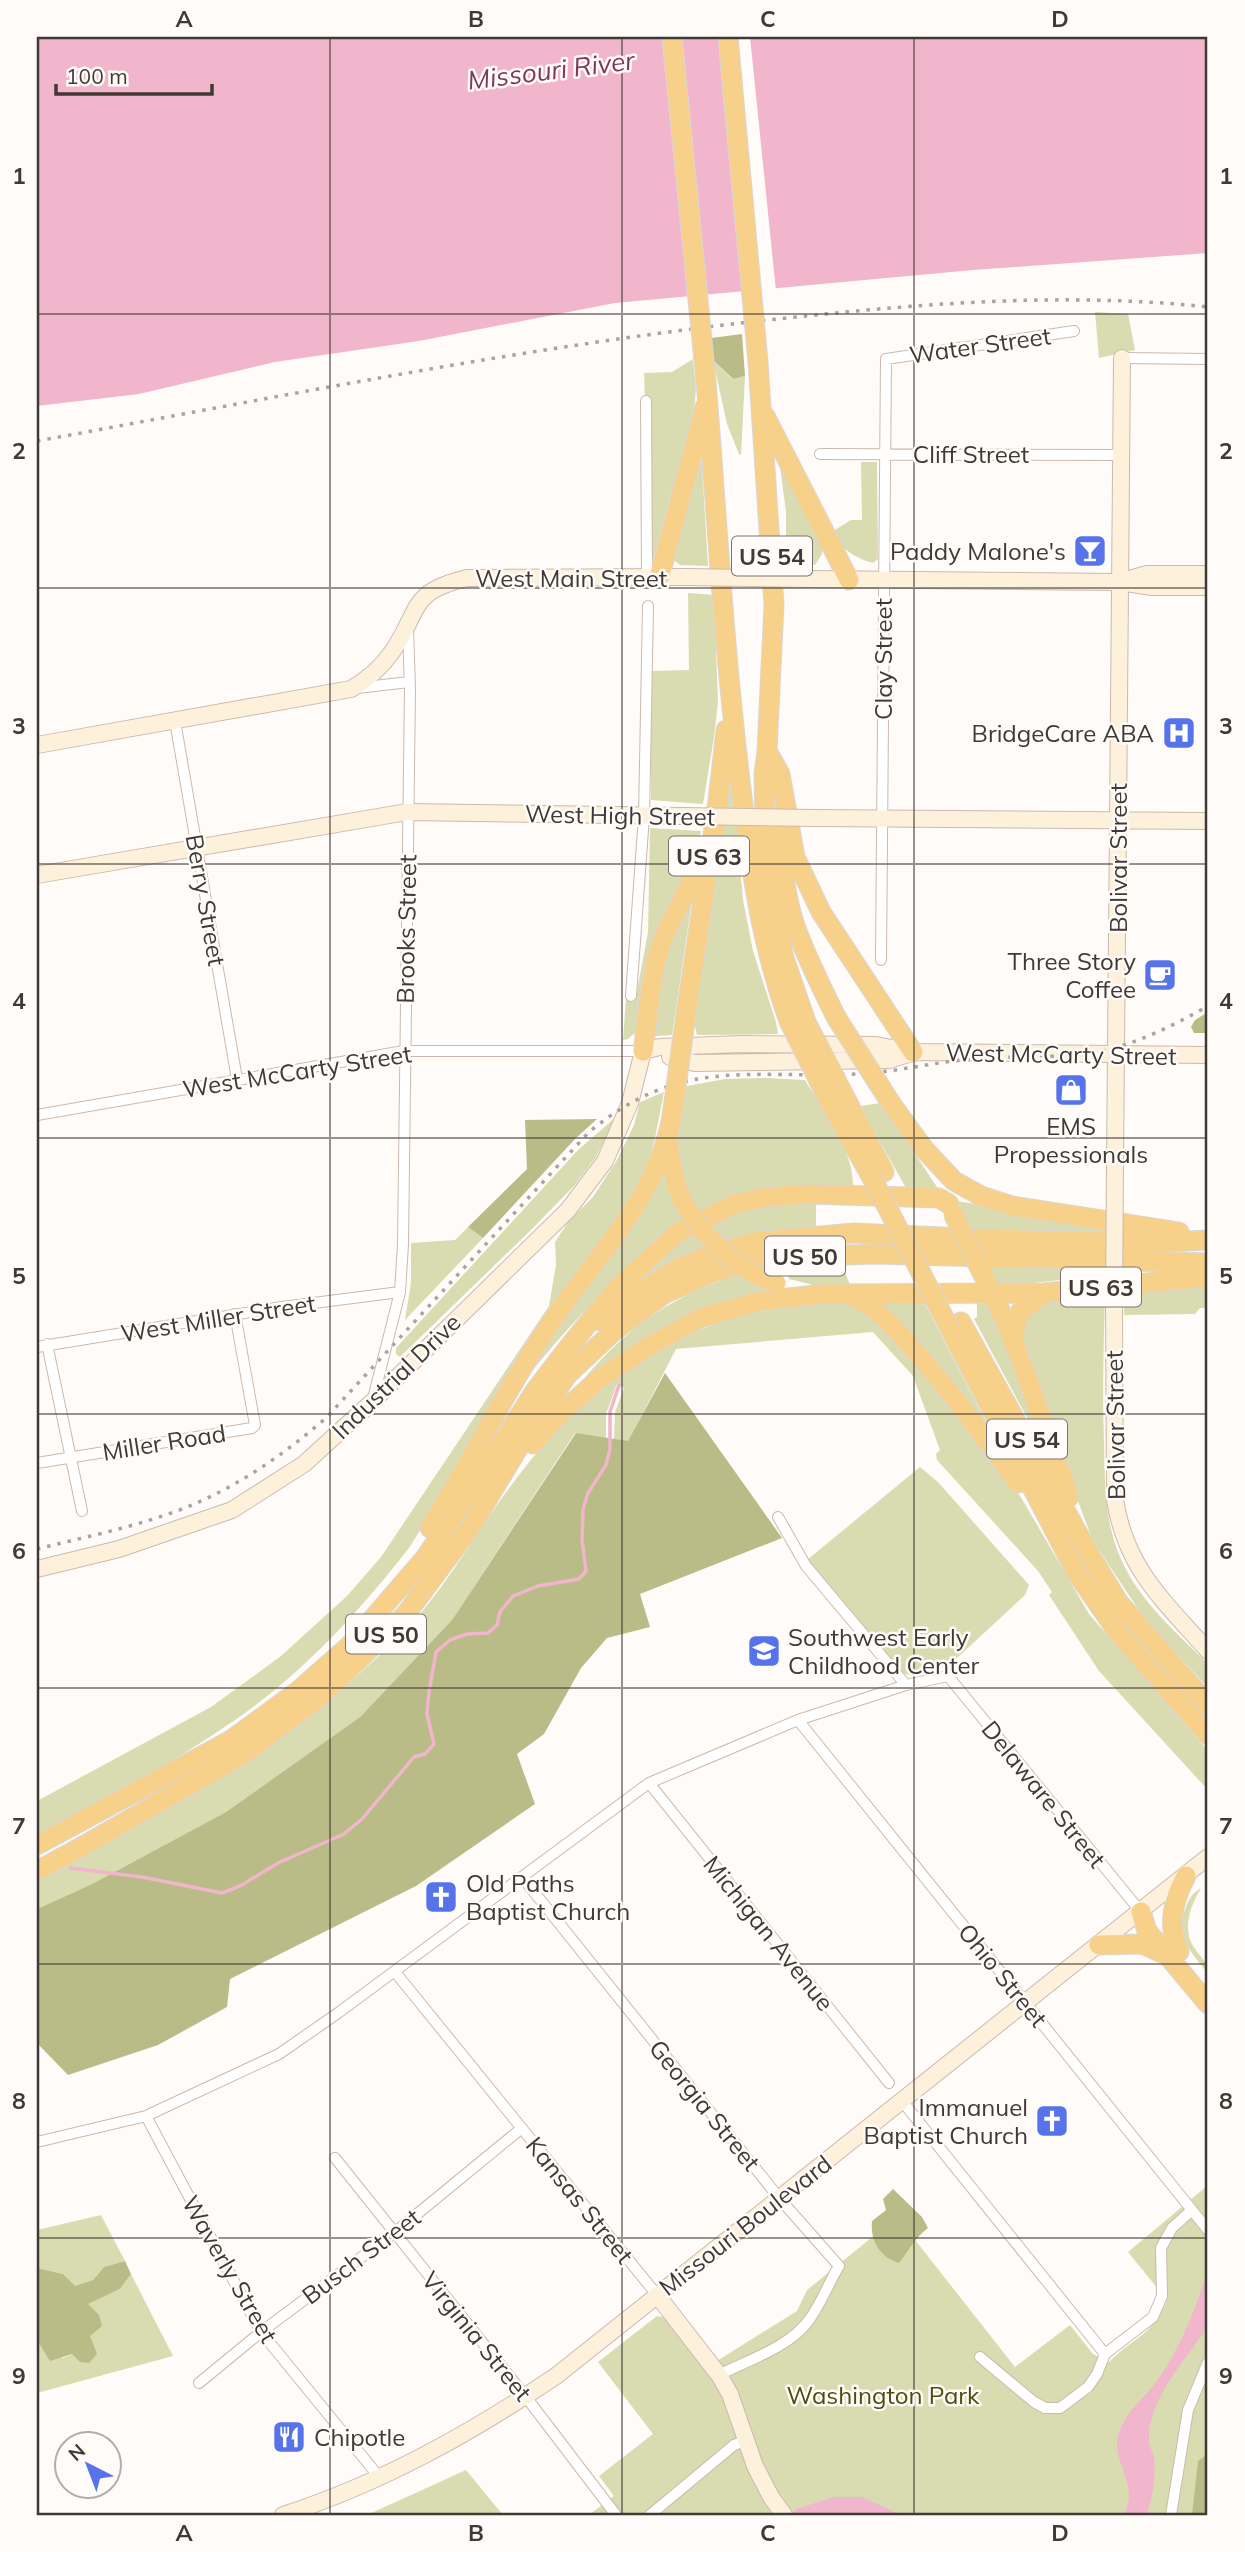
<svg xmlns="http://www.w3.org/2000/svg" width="1245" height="2552" font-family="Mulish,sans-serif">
<rect width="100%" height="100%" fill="#fffbf8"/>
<!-- green -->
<path fill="#d9dcb1" d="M 1095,312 L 1128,314 L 1135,350 L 1099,358 Z
M 693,359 L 696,388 L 694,414 L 680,474 L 672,490 L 654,557 L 651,559 L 644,373 L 672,372 Z
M 713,360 L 732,379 L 745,376 L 741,455 L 739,454 L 727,424 Z
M 700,434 L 708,566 L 680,565 L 672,559 Z
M 779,459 L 822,545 L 822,554 L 815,565 L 786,563 L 786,512 Z
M 861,462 L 877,462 L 878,559 L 873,563 C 854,558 841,548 830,533 L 851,520 L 862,520 Z
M 688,593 L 714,595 L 718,702 L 714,737 L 703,804 L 651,800 L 651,671 L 689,670 Z
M 731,788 L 734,798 L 743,900 L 753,951 L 776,1022 L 778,1034 L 697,1035 L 691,1011 L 727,794 Z
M 650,828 L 701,831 L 694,861 L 637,1031 L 628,1039 L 623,1040 L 626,998 L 636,997 L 648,932 Z
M 693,894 L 672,1035 L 654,1036 L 651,1027 L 669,947 Z
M 766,1078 L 805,1080 C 824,1112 854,1149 853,1187 L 782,1186 L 756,1190 L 697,1212 L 686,1196 L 675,1140 L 682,1087 L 725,1079 Z
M 664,1092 L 655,1138 L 645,1173 L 409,1548 C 359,1612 303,1673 235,1720 C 172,1764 104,1800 37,1836 L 37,1801 L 211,1707 L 281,1656 L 347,1596 L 381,1557 L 549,1306 L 556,1265 L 555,1242 L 569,1221 L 593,1197 L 617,1160 L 634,1125 L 640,1102 Z
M 881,1103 L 939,1190 L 906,1188 L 860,1106 Z
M 616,1117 L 596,1157 L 574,1186 L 532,1229 L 400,1357 L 396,1354 L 396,1348 L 578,1150 Z
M 662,1169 L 670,1197 L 683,1220 C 620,1273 567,1325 516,1391 Z
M 816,1201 L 816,1227 L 669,1263 L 635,1282 L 672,1242 L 751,1205 Z
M 957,1201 L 1105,1225 L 1106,1234 L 971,1230 Z
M 468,1227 L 483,1238 L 405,1320 L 411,1283 L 411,1243 L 455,1240 Z
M 841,1262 L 850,1285 L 813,1285 L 789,1279 L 785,1263 Z
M 986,1264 L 1104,1269 L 1104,1275 L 999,1287 Z
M 740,1274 L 781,1293 L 747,1299 L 571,1394 C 622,1332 663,1299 740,1274 Z
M 1208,1286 L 1208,1308 L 1200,1308 L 1195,1314 L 1124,1315 L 1124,1289 Z
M 1105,1290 C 1104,1340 1102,1391 1104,1441 C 1105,1486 1104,1530 1127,1571 C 1146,1607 1180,1636 1208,1664 L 1208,1688 L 1142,1615 L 1093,1541 L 1023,1356 L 1019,1325 L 1038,1300 Z
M 878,1299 L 924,1302 L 995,1439 L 886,1311 Z
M 977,1301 L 989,1301 L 1036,1427 L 1033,1429 L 974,1319 L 977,1317 Z
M 841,1302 L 858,1305 L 892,1334 L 1007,1477 L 1022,1499 L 1089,1614 L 1208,1751 L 1208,1790 L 1099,1671 L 1049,1595 L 1052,1592 L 1038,1571 L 937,1460 L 936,1454 L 940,1450 L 913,1376 L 873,1332 L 676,1349 L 628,1442 L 614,1439 L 615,1412 L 624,1388 L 617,1384 L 606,1414 L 606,1438 L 575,1433 L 452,1620 L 360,1717 L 226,1812 L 92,1884 L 37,1909 L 37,1878 L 337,1694 C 366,1668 395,1642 421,1613 C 455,1572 481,1525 513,1483 C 564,1414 633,1353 715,1324 C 756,1309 798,1305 841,1302 Z
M 920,1467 L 938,1482 L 1029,1585 L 1025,1595 L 956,1659 L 909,1675 L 904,1674 L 807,1560 Z
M 1201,1888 C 1191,1905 1182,1927 1193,1946 C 1199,1956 1208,1961 1208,1974 C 1193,1954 1174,1936 1185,1910 C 1188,1900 1192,1893 1201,1888 Z
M 1208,2185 L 1208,2515 L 589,2515 L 614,2496 L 599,2476 L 653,2434 L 598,2362 L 657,2316 L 667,2318 L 704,2369 L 797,2311 L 807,2290 L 897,2217 L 1015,2367 L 1070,2325 L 1093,2354 L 1109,2362 C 1133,2338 1153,2335 1167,2300 L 1128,2252 Z
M 101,2215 L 125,2261 L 104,2267 L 93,2280 L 75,2287 L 63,2274 L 37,2268 L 37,2230 Z
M 131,2274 L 173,2356 L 37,2393 L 37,2332 L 39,2343 L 63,2358 L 72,2354 L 90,2336 L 87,2304 L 120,2289 Z
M 466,2470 L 503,2515 L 367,2515 Z"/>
<!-- forest -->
<path fill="#b9bc86" d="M 742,334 L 745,376 L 733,379 L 713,360 L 711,338 Z
M 1208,1012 L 1208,1033 L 1194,1033 L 1191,1027 L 1195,1020 Z
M 597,1119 L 576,1138 L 483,1238 L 468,1227 L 527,1169 L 525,1120 Z
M 665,1373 L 782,1538 L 640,1594 L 650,1627 L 607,1638 L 581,1668 L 544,1734 L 517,1754 L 535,1804 L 416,1886 L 230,1979 L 227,2007 L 158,2045 L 68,2075 L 37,2043 L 37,1909 L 92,1884 L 226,1812 L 360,1717 L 452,1620 L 576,1433 L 628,1441 Z
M 893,2189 L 922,2217 L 928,2228 C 915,2238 909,2250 899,2263 C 880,2257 870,2241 872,2221 L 886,2210 L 883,2199 Z
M 125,2261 L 131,2274 L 120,2289 L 88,2304 L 99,2315 L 102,2326 L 90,2336 L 97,2354 L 89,2363 L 80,2362 L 72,2354 L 50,2361 L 39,2343 L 37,2332 L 37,2268 L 63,2274 L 75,2286 L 93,2280 L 104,2267 Z
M 1208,2454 L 1208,2515 L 1192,2515 L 1198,2461 Z"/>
<!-- water -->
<path fill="#f1b6cb" d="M 37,37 L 1208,37 L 1208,253 L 973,270 L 615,303 L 419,341 L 275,362 L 139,394 L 37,406 Z
M 1208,2269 L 1208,2321 L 1204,2332 C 1183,2363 1147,2401 1149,2442 C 1149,2447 1153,2451 1154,2457 C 1156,2474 1153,2500 1146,2515 L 1123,2515 C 1142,2487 1109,2461 1119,2433 C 1127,2409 1143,2400 1157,2381 C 1181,2346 1196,2309 1208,2269 Z
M 834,2497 L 862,2497 L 902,2515 L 790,2515 L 796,2509 Z"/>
<!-- pier -->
<path fill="#fffbf8" d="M 718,37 L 750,37 L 776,291 L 742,295 Z"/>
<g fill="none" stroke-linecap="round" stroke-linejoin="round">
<!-- stream -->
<path stroke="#f1b6cb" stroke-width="3.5" d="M 70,1868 L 142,1877 L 222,1893 L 240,1886 L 278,1863 L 344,1834 L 362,1819 L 414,1757 L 425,1754 L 434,1744 L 427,1714 L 429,1692 L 436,1652 L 450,1640 L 467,1634 L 488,1633 L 497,1625 L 500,1612 L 513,1596 L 538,1586 L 579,1579 L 586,1571 L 582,1540 L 583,1509 L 588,1493 L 606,1465 L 610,1449 L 610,1412 L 619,1385"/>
<defs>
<path id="street" d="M 1122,358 L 1208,359
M 646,401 L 647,577
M 820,454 L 1121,455
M 357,688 L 409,682
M 175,721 L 237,1079
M 881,960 L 886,359 L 1074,331
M 631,996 L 644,816 L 648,606
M 37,1115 L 404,1051 L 643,1051
M 47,1344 L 82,1511
M 37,1347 L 282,1307 L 400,1292
M 373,1399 L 400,1292 L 403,1244 L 410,689 L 408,628
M 37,1463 L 252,1428 L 255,1425 L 235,1314
M 778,1517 L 806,1566 L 906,1685
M 798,1720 L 1208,2230
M 649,1783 L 889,2083
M 522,1877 L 780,2199 L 839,2266 C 828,2284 821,2304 809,2320 C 790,2347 748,2360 719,2375
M 395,1972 L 657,2295
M 902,2101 L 1105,2354
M 146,2116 L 261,2332 L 380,2478
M 37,2142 L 146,2116 L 279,2054 L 338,2013 L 649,1783 L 798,1720 L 906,1685 L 948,1676 L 1141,1912
M 335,2158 L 526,2397 L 616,2515
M 980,2357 L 1034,2402 L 1045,2408 L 1060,2408 L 1088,2387 L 1097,2374 L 1105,2354 L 1153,2317 L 1162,2296 L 1161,2248 L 1172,2228 L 1192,2210
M 199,2383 L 261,2332 L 394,2233 L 522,2128
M 650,2515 L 734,2445 L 745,2441
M 1171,2515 L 1188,2410 L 1208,2362"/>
<path id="secondary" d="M 809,579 L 1120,582 L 1152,587 L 1208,587
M 1126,580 L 1147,574 L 1208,574
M 37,745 L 351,689 C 368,679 381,668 392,652 C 421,610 408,592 467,578 L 688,577
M 813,818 L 1208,821
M 37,875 L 407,812 L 683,816
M 643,1051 L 660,1047 L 741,1044 L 876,1045 L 913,1052 L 1208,1055
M 670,1057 L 695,1063 L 889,1060 L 912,1053
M 1115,1165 L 1122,358
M 1114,1306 L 1115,1500 C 1126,1569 1164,1601 1208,1651
M 37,1569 L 119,1549 L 232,1510 L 304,1464 L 372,1402 L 568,1210 L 605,1161 L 630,1103 L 643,1051
M 657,2295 L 719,2375 L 730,2394 L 755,2466 L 771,2497 L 784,2515
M 283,2515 C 382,2483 471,2433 556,2376 L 1208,1857"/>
<path id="highway" d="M 758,362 L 774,605 L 767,751 L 764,774 L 766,869 L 773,914 L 784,958 L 806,1022
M 706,381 C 717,517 724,653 741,788 C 751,869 761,944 789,1021
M 765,416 L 849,580
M 659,578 L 705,407
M 767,751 L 780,774 L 795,857 L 821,912 L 913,1052
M 777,821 C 780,855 784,890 794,923 C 805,955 821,986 836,1017
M 686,1014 L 718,801 L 726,730
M 643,1051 C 649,1012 650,968 666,932 C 677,908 691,887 699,862
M 829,1101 L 871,1176
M 848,1103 L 884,1172
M 892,1105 L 924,1149 L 954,1181 L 981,1196 L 1012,1206 L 1179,1232
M 668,1143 L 676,1185 L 681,1198
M 977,1263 C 1017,1337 1041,1419 1069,1497
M 851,1296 C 881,1309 898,1332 919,1356 C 955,1396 986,1440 1018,1483
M 601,1321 L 619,1305 L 676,1269 L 705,1257 L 752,1242 L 854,1233 L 985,1239 L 1150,1243 L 1208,1240
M 961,1322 L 1091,1557 L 1119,1603 L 1208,1705
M 951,1331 L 1076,1572 L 1119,1634 L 1208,1735
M 1012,1340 L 1020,1312 L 1044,1293
M 533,1444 L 558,1416 L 599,1379 L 651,1345 L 700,1318 L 760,1301 L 825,1294 L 1044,1293 L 1208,1277
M 430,1528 C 472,1460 507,1387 552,1321 C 597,1255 658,1196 672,1116
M 37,1845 L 231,1740 L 298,1691 L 350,1645 L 425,1558 L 495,1454 L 535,1391 L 568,1348 L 617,1288 L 677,1233 L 734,1204 L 767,1197 L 810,1194 L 939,1198 L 949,1204
M 37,1871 L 83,1846 L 242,1755 L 320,1697 L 406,1614 L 472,1525 L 529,1430 L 568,1374 L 614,1331 L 664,1294 L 714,1272 L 752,1261 L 791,1257 L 875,1254 L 1208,1263
M 1141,1912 L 1147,1931 L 1208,2004
M 1099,1945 L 1142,1944 L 1162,1953
M 1179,1952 C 1167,1925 1173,1901 1186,1876"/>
</defs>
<!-- street casing -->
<use href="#street" stroke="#ccb9ae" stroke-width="12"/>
<!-- secondary casing -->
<use href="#secondary" stroke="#ccb9ae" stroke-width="18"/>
<!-- highway casing -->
<use href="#highway" stroke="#d9d7d7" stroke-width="21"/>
<!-- street -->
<use href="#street" stroke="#fff" stroke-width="10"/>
<!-- secondary -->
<use href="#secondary" stroke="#fdf1dc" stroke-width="16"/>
<!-- highway -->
<use href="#highway" stroke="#f7d18a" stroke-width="19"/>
<!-- rail -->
<path stroke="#a9a4a0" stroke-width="3.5" stroke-dasharray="3.5 7" stroke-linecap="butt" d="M 37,441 C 286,396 535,344 787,318 C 928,303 1067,292 1208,307
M 37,1549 C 85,1537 135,1527 182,1509 C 236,1488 282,1456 326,1418 L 589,1132 C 681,1056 748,1079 857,1074 C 896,1072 934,1062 973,1059 C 1001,1057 1030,1057 1058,1056 C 1069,1055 1080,1056 1090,1054 C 1132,1046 1171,1027 1208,1006"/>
<defs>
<path id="secondary-bridge" d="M 688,577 L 809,579
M 683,816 L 813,818
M 1114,1306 L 1115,1165"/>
<path id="highway-bridge" d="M 672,37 L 706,381
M 728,37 L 758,362
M 836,1017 L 892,1105
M 789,1021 L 829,1101
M 806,1022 L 848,1103
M 672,1116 L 686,1014
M 871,1176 L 951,1331
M 681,1198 C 703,1237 733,1269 776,1283
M 953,1213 L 977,1263"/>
</defs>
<!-- secondary-bridge casing -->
<use href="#secondary-bridge" stroke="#ccb9ae" stroke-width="18" stroke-linecap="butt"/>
<!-- highway-bridge casing -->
<use href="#highway-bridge" stroke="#d9d7d7" stroke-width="21" stroke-linecap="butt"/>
<!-- secondary-bridge -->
<use href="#secondary-bridge" stroke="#fdf1dc" stroke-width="16"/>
<!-- highway-bridge -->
<use href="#highway-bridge" stroke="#f7d18a" stroke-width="19"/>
</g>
<!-- grid -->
<path fill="none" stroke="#413935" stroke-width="2" stroke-opacity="0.55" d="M 330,37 L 330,2515M 622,37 L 622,2515M 914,37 L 914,2515M 37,314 L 1208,314M 37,588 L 1208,588M 37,864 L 1208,864M 37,1138 L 1208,1138M 37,1414 L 1208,1414M 37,1688 L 1208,1688M 37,1964 L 1208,1964M 37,2238 L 1208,2238"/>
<!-- icons -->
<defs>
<symbol id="bar-square" viewBox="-11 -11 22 22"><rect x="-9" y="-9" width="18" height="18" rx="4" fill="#5773e9" stroke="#fffbf8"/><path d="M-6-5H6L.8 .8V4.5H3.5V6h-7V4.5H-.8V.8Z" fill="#fff"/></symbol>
<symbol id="hospital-square" viewBox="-11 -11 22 22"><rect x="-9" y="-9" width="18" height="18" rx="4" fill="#5773e9" stroke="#fffbf8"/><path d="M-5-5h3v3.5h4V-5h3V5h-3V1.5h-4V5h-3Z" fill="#fff"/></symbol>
<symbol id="cafe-square" viewBox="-11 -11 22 22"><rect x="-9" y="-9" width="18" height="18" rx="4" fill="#5773e9" stroke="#fffbf8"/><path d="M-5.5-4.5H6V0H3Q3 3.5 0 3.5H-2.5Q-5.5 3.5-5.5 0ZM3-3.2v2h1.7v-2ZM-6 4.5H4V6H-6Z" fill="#fff"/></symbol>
<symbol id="shop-square" viewBox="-11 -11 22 22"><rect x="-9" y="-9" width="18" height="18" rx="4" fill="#5773e9" stroke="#fffbf8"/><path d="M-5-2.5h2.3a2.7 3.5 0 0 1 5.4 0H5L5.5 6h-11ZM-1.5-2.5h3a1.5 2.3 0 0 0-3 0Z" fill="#fff"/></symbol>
<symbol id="school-square" viewBox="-11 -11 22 22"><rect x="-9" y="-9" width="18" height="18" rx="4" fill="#5773e9" stroke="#fffbf8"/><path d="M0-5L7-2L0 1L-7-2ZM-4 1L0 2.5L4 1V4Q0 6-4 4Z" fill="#fff"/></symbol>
<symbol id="church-square" viewBox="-11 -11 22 22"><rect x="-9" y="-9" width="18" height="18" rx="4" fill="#5773e9" stroke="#fffbf8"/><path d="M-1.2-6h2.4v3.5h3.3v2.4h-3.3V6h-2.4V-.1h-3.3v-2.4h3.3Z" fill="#fff"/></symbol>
<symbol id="restaurant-square" viewBox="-11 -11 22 22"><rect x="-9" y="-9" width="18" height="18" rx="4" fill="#5773e9" stroke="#fffbf8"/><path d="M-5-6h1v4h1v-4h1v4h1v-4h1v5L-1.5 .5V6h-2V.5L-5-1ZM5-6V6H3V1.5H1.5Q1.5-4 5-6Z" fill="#fff"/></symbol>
</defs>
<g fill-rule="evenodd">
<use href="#bar-square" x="1071" y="532" width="38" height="38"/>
<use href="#hospital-square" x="1160" y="714" width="38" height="38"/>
<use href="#cafe-square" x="1141" y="956" width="38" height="38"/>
<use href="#shop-square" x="1052" y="1071" width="38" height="38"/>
<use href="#school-square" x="745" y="1632" width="38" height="38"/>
<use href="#church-square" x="422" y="1878" width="38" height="38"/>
<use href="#church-square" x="1033" y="2102" width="38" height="38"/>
<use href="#restaurant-square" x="270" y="2418" width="38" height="38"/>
</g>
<g text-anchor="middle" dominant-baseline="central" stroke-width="5" stroke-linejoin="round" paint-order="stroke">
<!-- shield labels -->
<g fill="#fffbf8" stroke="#7a7370" stroke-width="2">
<rect x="732" y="536.5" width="80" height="39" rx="5"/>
<rect x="669" y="836.5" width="80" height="39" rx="5"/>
<rect x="765" y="1236.5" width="80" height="39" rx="5"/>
<rect x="1061" y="1267.5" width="80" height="39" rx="5"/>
<rect x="987" y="1419.5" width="80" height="39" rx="5"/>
<rect x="346" y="1614.5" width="80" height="39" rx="5"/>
</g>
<g font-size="23" font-weight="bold" fill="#413935">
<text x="772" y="556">US 54</text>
<text x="709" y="856">US 63</text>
<text x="805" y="1256">US 50</text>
<text x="1101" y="1287">US 63</text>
<text x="1027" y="1439">US 54</text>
<text x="386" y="1634">US 50</text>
</g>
<!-- street labels -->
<g font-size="24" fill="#413935" stroke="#fffbf8">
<text transform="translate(980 345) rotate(-8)">Water Street</text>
<text x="971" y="454">Cliff Street</text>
<text x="571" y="578">West Main Street</text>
<text transform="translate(883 659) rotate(-90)">Clay Street</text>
<text transform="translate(620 815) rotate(1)">West High Street</text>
<text transform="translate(1118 858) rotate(-90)">Bolivar Street</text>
<text transform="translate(206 900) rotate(80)">Berry Street</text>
<text transform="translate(406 929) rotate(-89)">Brooks Street</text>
<text transform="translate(1061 1054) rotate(1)">West McCarty Street</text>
<text transform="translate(297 1071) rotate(-9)">West McCarty Street</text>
<text transform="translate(218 1318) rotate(-9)">West Miller Street</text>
<text transform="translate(396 1376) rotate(-44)">Industrial Drive</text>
<text transform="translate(1115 1425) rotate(-91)">Bolivar Street</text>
<text transform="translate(164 1442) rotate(-9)">Miller Road</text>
<text transform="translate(1044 1794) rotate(51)">Delaware Street</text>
<text transform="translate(769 1933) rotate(51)">Michigan Avenue</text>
<text transform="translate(1003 1975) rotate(51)">Ohio Street</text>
<text transform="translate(705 2105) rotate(51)">Georgia Street</text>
<text transform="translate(580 2200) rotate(51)">Kansas Street</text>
<text transform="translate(745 2225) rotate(-38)">Missouri Boulevard</text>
<text transform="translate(361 2256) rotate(-37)">Busch Street</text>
<text transform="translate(230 2269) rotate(60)">Waverly Street</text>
<text transform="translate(477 2336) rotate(51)">Virginia Street</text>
</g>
<!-- poi labels -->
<g font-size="24" fill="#413935" stroke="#fffbf8" text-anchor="end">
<text x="1066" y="551">Paddy Malone's</text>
<text x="1154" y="733">BridgeCare ABA</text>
<text x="1136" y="961">Three Story<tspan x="1136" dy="28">Coffee</tspan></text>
<text x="1071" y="1126" text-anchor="middle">EMS<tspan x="1071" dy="28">Propessionals</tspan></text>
<text x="788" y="1637" text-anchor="start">Southwest Early<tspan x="788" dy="28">Childhood Center</tspan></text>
<text x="466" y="1883" text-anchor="start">Old Paths<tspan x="466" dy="28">Baptist Church</tspan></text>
<text x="1028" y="2107">Immanuel<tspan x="1028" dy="28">Baptist Church</tspan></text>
<text x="314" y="2437" text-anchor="start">Chipotle</text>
</g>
<!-- park labels -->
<g font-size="24" fill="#4d4e0e" stroke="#fffbf8">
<text x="883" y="2395">Washington Park</text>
</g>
<!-- water labels -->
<g font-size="26" font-style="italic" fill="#7f3956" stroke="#fffbf8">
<text transform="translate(551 70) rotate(-7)">Missouri River</text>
</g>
</g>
<!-- border -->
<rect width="1245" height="2552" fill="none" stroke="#fffbf8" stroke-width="77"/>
<!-- north arrow -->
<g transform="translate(88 2465) rotate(318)"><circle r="33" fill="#fffbf8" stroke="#b3adaa" stroke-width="2"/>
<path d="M0-5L12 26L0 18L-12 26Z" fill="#5773e9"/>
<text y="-10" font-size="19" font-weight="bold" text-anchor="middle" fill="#413935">N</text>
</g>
<!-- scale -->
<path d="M56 84v10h156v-10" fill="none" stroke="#413935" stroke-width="3.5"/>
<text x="66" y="84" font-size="21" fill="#413935" stroke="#fffbf8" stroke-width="5" paint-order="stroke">100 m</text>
<rect x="38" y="38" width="1168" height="2476" fill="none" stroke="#413935" stroke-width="2.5"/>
<g font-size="23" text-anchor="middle" font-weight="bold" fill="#413935">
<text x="184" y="27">A</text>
<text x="476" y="27">B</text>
<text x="768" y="27">C</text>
<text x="1060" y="27">D</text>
<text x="19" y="184">1</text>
<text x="1226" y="184">1</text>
<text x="19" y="459">2</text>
<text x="1226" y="459">2</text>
<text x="19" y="734">3</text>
<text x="1226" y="734">3</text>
<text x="19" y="1009">4</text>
<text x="1226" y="1009">4</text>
<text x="19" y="1284">5</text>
<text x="1226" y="1284">5</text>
<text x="19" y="1559">6</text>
<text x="1226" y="1559">6</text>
<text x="19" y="1834">7</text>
<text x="1226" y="1834">7</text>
<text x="19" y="2109">8</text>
<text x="1226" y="2109">8</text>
<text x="19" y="2384">9</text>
<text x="1226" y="2384">9</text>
<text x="184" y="2541">A</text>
<text x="476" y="2541">B</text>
<text x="768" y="2541">C</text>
<text x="1060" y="2541">D</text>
</g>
</svg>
